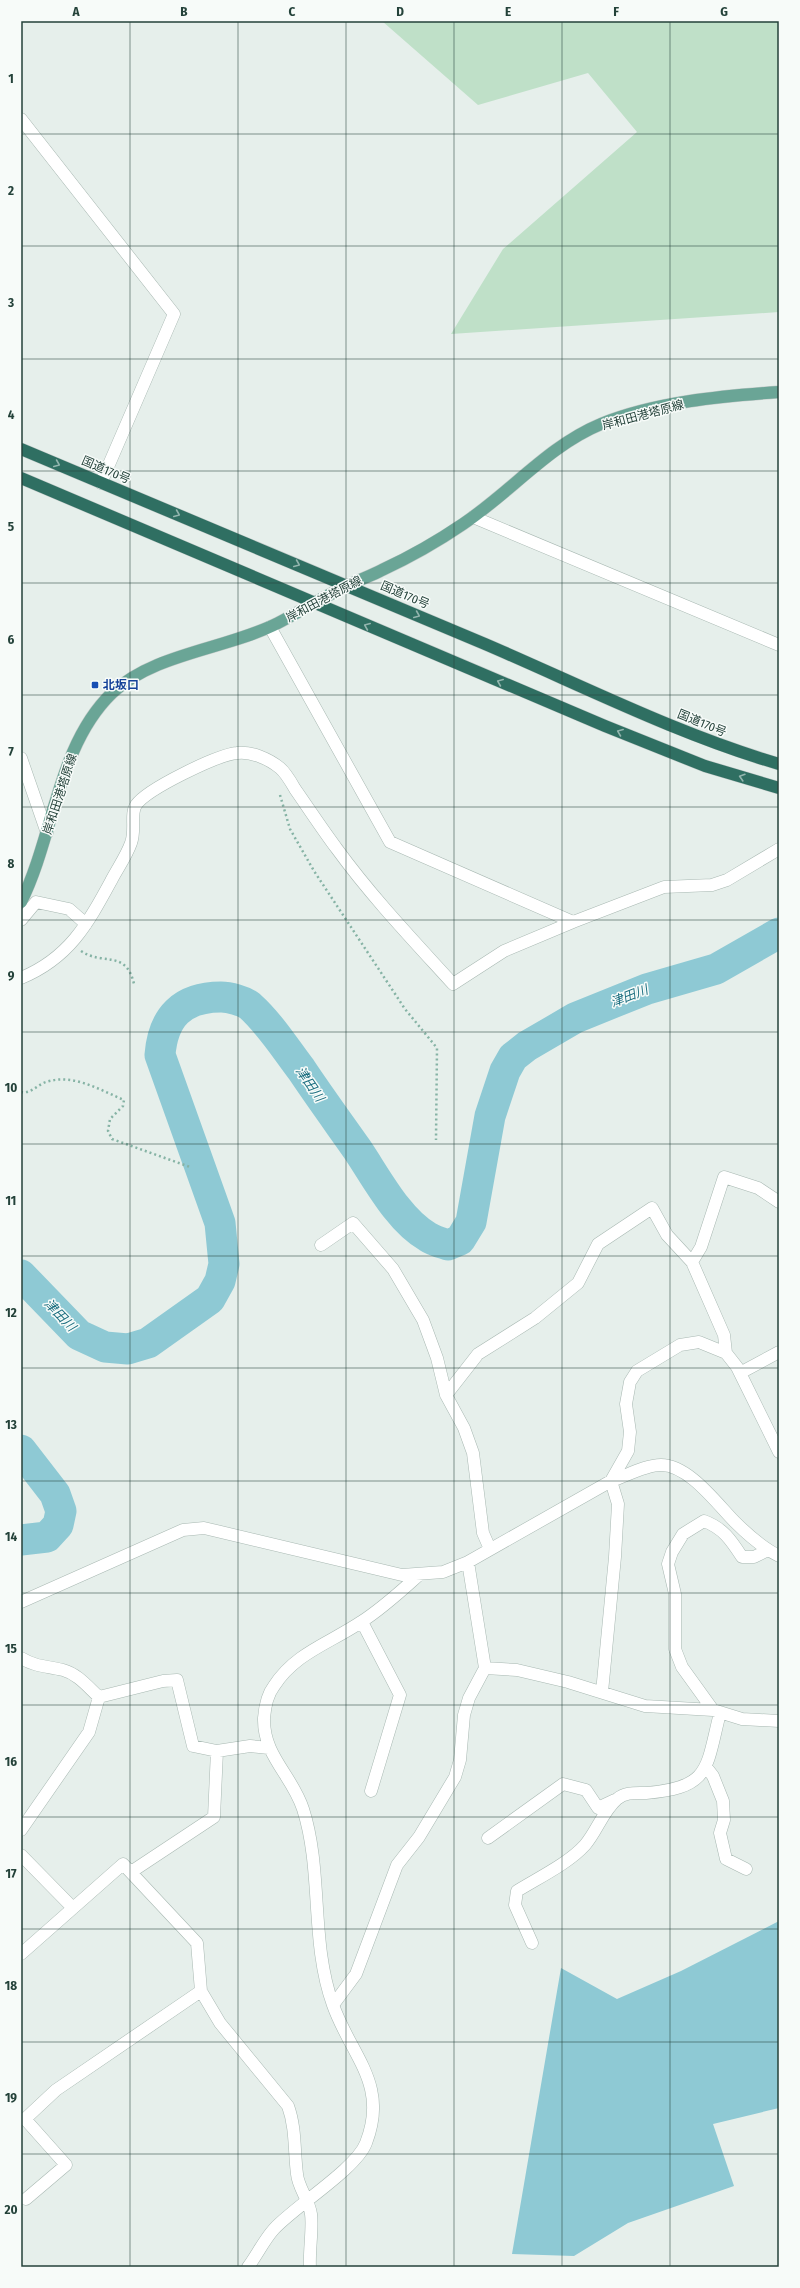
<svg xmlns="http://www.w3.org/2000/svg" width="800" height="2288" font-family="'Fira Sans Condensed','Noto Sans JP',sans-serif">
<rect width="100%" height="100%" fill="#e6efeb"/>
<!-- green -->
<path fill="#bfe0c8" d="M 382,21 L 779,21 L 779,312 L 451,334 L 503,249 L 637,132 L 588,73 L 478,105 Z"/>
<!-- water -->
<path fill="#8ec9d4" d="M 779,1921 L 779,2108 L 713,2124 L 734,2186 L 628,2223 L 574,2256 L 512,2254 L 561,1968 L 617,1999 L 681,1971 Z"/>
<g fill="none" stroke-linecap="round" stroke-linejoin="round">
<!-- river -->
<path stroke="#8ec9d4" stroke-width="31" d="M 21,1275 L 79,1335 L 105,1347 L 128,1349 L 148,1343 L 210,1299 L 220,1281 L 224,1264 L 220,1223 L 160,1055 C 163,1017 182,997 221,997 C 229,997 244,1001 250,1006 C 270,1024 285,1048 301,1069 C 319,1096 338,1122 357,1149 C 376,1177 398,1220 428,1237 C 434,1241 442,1243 448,1245 L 460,1240 L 471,1222 L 490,1116 L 505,1071 L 513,1057 L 527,1046 L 575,1018 L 647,989 L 716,969 L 779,933
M 21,1450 L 55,1494 L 61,1511 L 58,1525 L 47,1537 L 21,1540"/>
<defs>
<path id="minor" d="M 21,119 L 174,314 L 101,483
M 473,517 L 779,645
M 270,627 L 390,842 L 573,922
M 21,758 L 47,833
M 21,920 L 36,902 L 69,909 L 86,924
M 21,978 C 69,958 87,925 111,881 C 117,869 126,857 131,843 C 136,830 130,814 136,805 C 147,789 217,755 237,753 C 251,751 269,759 280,768 C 286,773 291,782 295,789 C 309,809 322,829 337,849 C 372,897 413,940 453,984 L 504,951 L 573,922 L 664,887 L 712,885 L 727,880 L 779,849
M 321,1245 L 353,1223 L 393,1269 L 423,1320 L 437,1358 L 446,1395 L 464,1428 L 473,1453 L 483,1533 L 490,1549
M 692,1262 L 701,1247 L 724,1177 L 758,1188 L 779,1202
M 740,1373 L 779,1352
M 446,1395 L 478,1354 L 535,1318 L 578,1283 L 598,1244 L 652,1208 L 667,1235 L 692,1262 L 724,1335 L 726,1353
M 21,1602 L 183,1530 L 204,1528 L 402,1575 L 443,1572 L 468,1562 L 611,1481 L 628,1451 L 630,1432 L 626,1404 L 630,1382 L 637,1371 L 680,1345 L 699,1342 L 726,1353 L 737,1367 L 779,1452
M 362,1622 L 400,1695 L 371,1791
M 21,1658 C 36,1667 47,1666 63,1670 C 78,1674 88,1687 99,1697 L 163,1681 L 177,1680 L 193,1746 L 217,1751 L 250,1746 L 269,1748
M 485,1668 L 517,1670 L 568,1682 L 645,1706 L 713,1710 L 742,1719 L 779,1721
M 602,1692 L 615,1557 L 618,1504 L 611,1481 C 626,1476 645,1465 661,1465 C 689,1465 717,1504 735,1522 C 748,1535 763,1548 779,1556
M 713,1710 L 682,1667 L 675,1649 L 675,1594 L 668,1564 L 672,1552 L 683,1534 L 704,1521 C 723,1528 731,1540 742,1557 L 754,1557 L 768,1550
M 706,1767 L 713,1776 L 723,1801 L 724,1820 L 720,1833 L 726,1859 L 746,1869
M 21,1830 L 89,1732 L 99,1697
M 488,1838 L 563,1784 L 586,1790 L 598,1808 L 615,1800
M 21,1855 L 73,1908
M 131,1872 L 214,1817 L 217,1751
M 532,1943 L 515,1905 L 517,1891 C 538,1878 569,1863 585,1845 C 597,1831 603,1811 617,1799 C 625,1792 635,1793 646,1793 C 711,1788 706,1768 720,1713
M 21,1954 L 123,1864 L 197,1943 L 201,1991 L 220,2023 L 288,2106 C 296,2128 294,2151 297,2174 C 298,2187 309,2200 311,2214 C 313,2227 309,2251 310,2267
M 333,2005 L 356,1974 L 397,1865 L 419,1837 L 455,1777 L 460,1760 L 464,1715 L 469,1698 L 485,1668 L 468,1562
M 26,2199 L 66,2165 L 25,2119 L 56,2090 L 201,1991
M 248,2267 C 257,2255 264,2240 274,2229 C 295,2206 356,2169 366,2143 C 389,2084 351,2056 333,2005 C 310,1942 323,1871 303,1809 C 292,1775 263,1756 264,1718 C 265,1706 267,1695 274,1686 C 295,1653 330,1643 361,1622 C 383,1608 401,1591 420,1574"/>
<path id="major" d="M 21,902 C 54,836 57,746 112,693 C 154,653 227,649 278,623 C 301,611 323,597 347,586 C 358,580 371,576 382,570 C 410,557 438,541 463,524 C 511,492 548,446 601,424 C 655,402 722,396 779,392"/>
<path id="highway" d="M 21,449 C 176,514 331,578 485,644 C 583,686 677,734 779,764
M 21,478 L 605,726 L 705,766 L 779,788"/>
</defs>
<!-- minor casing -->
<use href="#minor" stroke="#a8b8b2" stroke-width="13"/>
<!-- major casing -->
<use href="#major" stroke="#c2cac8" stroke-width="13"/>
<!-- highway casing -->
<use href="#highway" stroke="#c2cac8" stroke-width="13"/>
<!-- path -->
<path stroke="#86b3a5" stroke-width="2.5" stroke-dasharray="2 3" stroke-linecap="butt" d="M 280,795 L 290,829 L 314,871 L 405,1009 L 437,1048 L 436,1140
M 81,951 C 103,966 126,949 134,984
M 21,1092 C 31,1094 37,1085 46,1082 C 73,1073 100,1090 124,1100 L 123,1106 L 110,1119 L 108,1131 L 112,1139 L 190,1167"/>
<!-- minor -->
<use href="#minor" stroke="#fff" stroke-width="12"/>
<!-- major -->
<use href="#major" stroke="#6aa596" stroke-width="12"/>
<!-- highway -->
<use href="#highway" stroke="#2f6f62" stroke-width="12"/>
</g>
<!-- one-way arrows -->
<defs><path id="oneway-chevron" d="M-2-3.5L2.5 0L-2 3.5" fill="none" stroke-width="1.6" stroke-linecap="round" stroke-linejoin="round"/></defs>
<g stroke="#93b5ae">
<use href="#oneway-chevron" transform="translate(57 464) rotate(23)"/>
<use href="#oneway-chevron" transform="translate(177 514) rotate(23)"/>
<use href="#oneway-chevron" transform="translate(297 564) rotate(23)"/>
<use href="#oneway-chevron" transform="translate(417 615) rotate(23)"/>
<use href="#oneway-chevron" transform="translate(367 626) rotate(-157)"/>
<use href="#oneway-chevron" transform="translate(500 682) rotate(-157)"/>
<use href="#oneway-chevron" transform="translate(620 732) rotate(-158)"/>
<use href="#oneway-chevron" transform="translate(742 777) rotate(-163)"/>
</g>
<!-- grid -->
<path fill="none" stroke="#24423a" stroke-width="1" stroke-opacity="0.55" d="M 130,21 L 130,2267M 238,21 L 238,2267M 346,21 L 346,2267M 454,21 L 454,2267M 562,21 L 562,2267M 670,21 L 670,2267M 21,134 L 779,134M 21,246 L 779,246M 21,359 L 779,359M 21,471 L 779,471M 21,583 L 779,583M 21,695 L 779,695M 21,807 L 779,807M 21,920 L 779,920M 21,1032 L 779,1032M 21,1144 L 779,1144M 21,1256 L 779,1256M 21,1368 L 779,1368M 21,1481 L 779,1481M 21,1593 L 779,1593M 21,1705 L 779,1705M 21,1817 L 779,1817M 21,1929 L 779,1929M 21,2042 L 779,2042M 21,2154 L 779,2154"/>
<!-- markers -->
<rect fill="#1a4fb4" stroke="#f7fbf9" stroke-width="1.5" x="91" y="681" width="8" height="8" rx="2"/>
<g text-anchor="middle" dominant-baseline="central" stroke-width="3" stroke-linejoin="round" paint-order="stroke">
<!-- street labels -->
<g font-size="12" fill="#24423a" stroke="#f7fbf9">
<text transform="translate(643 415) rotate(-15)">岸和田港塔原線</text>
<text transform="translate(106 470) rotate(23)">国道170号</text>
<text transform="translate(405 595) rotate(23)">国道170号</text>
<text transform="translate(324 599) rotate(-28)">岸和田港塔原線</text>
<text transform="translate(702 723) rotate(22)">国道170号</text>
<text transform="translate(60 794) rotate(-72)">岸和田港塔原線</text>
</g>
<!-- transit labels -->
<g font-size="12" font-weight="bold" fill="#164399" stroke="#f7fbf9" text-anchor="start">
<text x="103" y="685">北坂口</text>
</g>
<!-- water labels -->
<g font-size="13" font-style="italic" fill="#1c6f80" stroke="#f7fbf9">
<text transform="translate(629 996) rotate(-21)">津田川</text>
<text transform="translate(310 1084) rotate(55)">津田川</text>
<text transform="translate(60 1315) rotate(46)">津田川</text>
</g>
</g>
<!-- border -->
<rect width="800" height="2288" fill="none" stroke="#f7fbf9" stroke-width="44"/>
<rect x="22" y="22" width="756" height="2244" fill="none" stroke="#24423a" stroke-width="1.5"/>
<g font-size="13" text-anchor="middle" font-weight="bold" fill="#24423a">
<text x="76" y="16">A</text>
<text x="184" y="16">B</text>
<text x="292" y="16">C</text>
<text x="400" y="16">D</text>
<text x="508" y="16">E</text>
<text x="616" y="16">F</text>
<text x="724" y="16">G</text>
<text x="11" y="83">1</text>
<text x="11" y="195">2</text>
<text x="11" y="307">3</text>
<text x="11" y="419">4</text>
<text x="11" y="531">5</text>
<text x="11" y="644">6</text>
<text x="11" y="756">7</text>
<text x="11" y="868">8</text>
<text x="11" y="980">9</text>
<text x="11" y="1092">10</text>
<text x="11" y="1205">11</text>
<text x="11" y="1317">12</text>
<text x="11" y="1429">13</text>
<text x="11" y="1541">14</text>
<text x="11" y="1653">15</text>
<text x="11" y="1766">16</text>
<text x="11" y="1878">17</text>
<text x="11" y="1990">18</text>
<text x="11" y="2102">19</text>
<text x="11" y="2214">20</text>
</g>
</svg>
